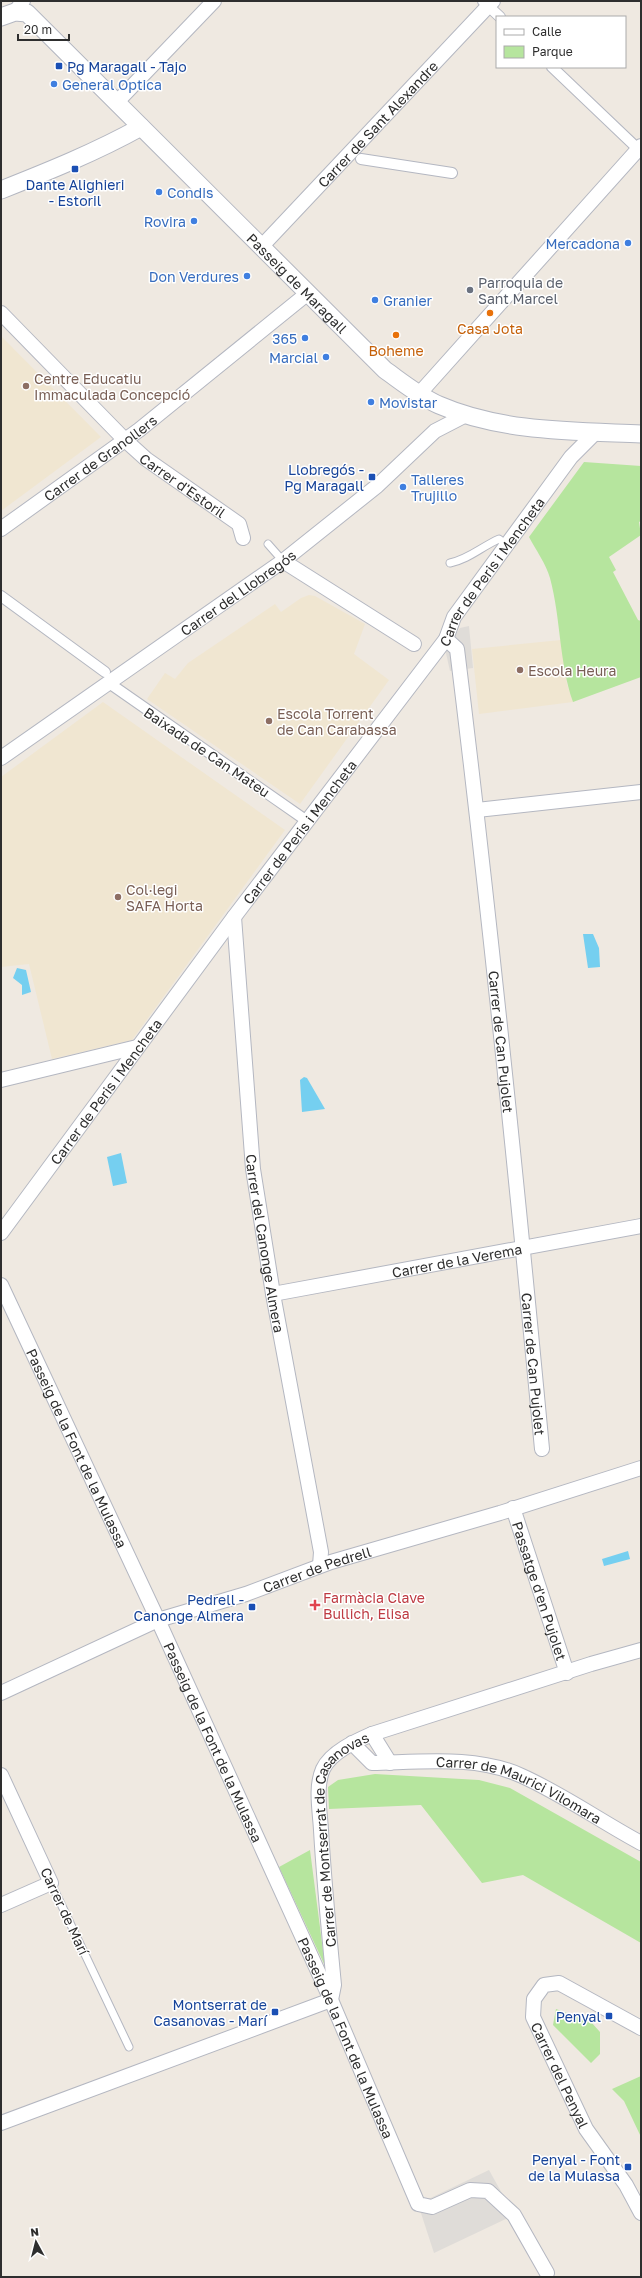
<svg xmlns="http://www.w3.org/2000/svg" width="642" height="2278" font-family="'Golos Text',sans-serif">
<rect width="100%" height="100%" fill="#efe9e1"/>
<!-- education -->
<path fill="#f0e6d1" d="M 1,336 L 101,437 L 1,511 Z
M 309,595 L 315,596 L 365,624 L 354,654 L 389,680 L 300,804 L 147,699 L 165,673 L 175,679 L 188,663 L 275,604 L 281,612 L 301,598 Z
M 561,640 L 567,684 L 573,702 L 479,714 L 472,649 Z
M 103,702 L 285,830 L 132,1040 L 52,1059 L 29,964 L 1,967 L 1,777 Z"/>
<!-- green -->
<path fill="#b6e59e" d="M 584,462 L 641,466 L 641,521 L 639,522 L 641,535 L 609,557 L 616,570 L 613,572 L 638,620 L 641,621 L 641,677 L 573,702 C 559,662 561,619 550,578 C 546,564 536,550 529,537 Z
M 375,1774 L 479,1780 L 510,1788 L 641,1862 L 641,1943 L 523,1875 L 482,1883 L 421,1805 L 329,1809 L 328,1787 L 338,1780 Z
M 310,1850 L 325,1966 L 279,1867 Z
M 556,2009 L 591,2022 L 600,2032 L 600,2054 L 591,2063 L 553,2025 Z
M 641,2076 L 641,2137 L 624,2101 L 612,2089 Z"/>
<!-- plaza -->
<path fill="#dfdcd8" d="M 469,626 L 473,668 L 450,671 L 445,649 L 460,628 Z
M 489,2170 L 514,2215 L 434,2253 L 418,2204 Z"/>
<!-- water -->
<path fill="#75cff0" d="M 583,934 L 593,934 L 599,948 L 600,967 L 588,968 Z
M 17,968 L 26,970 L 31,992 L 22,995 L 22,985 L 13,978 Z
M 304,1077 L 307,1078 L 325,1109 L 302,1112 L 300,1080 Z
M 121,1153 L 127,1183 L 113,1186 L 107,1157 Z
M 628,1551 L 630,1559 L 604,1566 L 602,1559 Z"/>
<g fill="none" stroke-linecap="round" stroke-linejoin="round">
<defs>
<path id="service" d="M 268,544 L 283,561
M 450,563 C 469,559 481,547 499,539 L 507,545
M 51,1883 L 129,2047"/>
<path id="pedestrian" d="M 483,1 L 500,17
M 552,67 L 638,149
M 361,159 L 452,173
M 1,596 L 105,672
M 109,683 L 307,821"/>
<g id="minor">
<path d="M 15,12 L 23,1"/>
<path d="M 117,102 L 214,1"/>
<path id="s1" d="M 262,246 L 493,1"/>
<path id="s2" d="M 1,313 L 125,440 L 146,459 L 239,524 L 243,538"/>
<path d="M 419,394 L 641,146"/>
<path id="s3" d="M 1,529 L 139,430 L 308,293"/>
<path d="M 283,561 L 414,644"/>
<path id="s4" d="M 446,639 L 457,649 C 490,916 517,1182 542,1449"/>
<path id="s5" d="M 1,758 L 283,561 L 377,486 L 435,431 L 466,415"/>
<path d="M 477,810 L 641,792"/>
<path id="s6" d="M 234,917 L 253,1169 L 273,1294 L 321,1552 L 320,1565"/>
<path d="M 1,1080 L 137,1047"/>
<path id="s7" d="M 1,1233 L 234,917 L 446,639 L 454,617 L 571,457 L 596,432"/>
<path id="s8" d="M 1,1285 L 158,1620 L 331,2000 L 418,2204 L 432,2207 L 470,2190 L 488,2191 L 514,2215 L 547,2273"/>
<path id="s9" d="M 273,1294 L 641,1226"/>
<path id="s10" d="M 513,1508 L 567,1673"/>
<path id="s11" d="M 1,1693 L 158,1620 L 246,1594 L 331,1562 L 500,1513 L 641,1468"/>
<path d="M 372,1734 L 390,1763"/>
<path id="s12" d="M 352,1743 L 372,1763 C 420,1762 477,1755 522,1776 C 562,1794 602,1822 641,1843"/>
<path d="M 1,1775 L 51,1883 L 1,1905"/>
<path id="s13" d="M 331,2000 L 334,1985 C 329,1933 324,1882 321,1830 C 320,1811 315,1787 323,1769 C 331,1752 356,1741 372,1734 L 591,1664 L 641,1650"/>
<path id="s14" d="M 641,2028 L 559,1983 L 544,1985 L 534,1999 L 533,2017 L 586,2129 L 626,2185 L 641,2213"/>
<path d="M 1,2123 L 331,2000"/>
</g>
<g id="tertiary">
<path id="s15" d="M 1,17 L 15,12 L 27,13 L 385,370 C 402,382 419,396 439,405 C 501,432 574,431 641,434"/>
<path d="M 1,190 C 49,171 96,152 141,127"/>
</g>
</defs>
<!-- service casing -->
<use href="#service" stroke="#b4b7c1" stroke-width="9"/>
<!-- pedestrian casing -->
<use href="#pedestrian" stroke="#b4b7c1" stroke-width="12"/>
<!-- minor casing -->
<use href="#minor" stroke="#b4b7c1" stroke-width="16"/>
<!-- tertiary casing -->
<use href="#tertiary" stroke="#b4b7c1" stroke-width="19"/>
<!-- service -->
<use href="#service" stroke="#fff" stroke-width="7"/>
<!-- pedestrian -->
<use href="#pedestrian" stroke="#fff" stroke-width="10"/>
<!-- minor -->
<use href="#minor" stroke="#fff" stroke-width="14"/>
<!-- tertiary -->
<use href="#tertiary" stroke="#fff" stroke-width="17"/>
</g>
<!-- markers -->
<g fill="#1a4fb4" stroke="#fff" stroke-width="1.5">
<rect x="55" y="62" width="8" height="8" rx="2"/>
<rect x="71" y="165" width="8" height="8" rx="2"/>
<rect x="368" y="473" width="8" height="8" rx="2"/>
<rect x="248" y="1603" width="8" height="8" rx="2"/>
<rect x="271" y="2008" width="8" height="8" rx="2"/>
<rect x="605" y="2012" width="8" height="8" rx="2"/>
<rect x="624" y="2163" width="8" height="8" rx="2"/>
</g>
<g fill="#3f7fe0" stroke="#fff" stroke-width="1.5">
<circle cx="54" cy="84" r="4"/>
<circle cx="159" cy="192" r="4"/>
<circle cx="194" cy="221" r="4"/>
<circle cx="628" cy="243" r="4"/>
<circle cx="247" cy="276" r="4"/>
<circle cx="375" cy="300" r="4"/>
<circle cx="305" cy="338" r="4"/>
<circle cx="326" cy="357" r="4"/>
<circle cx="371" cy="402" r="4"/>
<circle cx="403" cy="487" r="4"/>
</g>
<circle fill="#6b7280" stroke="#fff" stroke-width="1.5" cx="470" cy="290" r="4"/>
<g fill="#e8710a" stroke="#fff" stroke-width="1.5">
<circle cx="490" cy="313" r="4"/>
<circle cx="396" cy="335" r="4"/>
</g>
<g fill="#8d6e63" stroke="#fff" stroke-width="1.5">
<circle cx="26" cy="386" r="4"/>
<circle cx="520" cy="670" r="4"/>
<circle cx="269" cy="721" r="4"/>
<circle cx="118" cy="897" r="4"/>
</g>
<path fill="#e0444e" stroke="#fff" stroke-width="1.5" d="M313 1599h4v4h4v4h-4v4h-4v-4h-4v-4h4z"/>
<g text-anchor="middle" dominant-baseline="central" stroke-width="3" stroke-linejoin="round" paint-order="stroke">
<!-- transit labels -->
<g font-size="14" fill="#164399" stroke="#fff" text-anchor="end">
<text x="67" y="66" text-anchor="start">Pg Maragall - Tajo</text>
<text x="75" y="184" text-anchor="middle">Dante Alighieri<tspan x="75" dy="16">- Estoril</tspan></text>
<text x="364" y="469">Llobregós -<tspan x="364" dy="16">Pg Maragall</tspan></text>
<text x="244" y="1599">Pedrell -<tspan x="244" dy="16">Canonge Almera</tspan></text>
<text x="267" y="2004">Montserrat de<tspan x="267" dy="16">Casanovas - Marí</tspan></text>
<text x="601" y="2016">Penyal</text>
<text x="620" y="2159">Penyal - Font<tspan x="620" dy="16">de la Mulassa</tspan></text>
</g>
<!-- shop labels -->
<g font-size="14" fill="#366cbe" stroke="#fff" text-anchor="start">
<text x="62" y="84">General Optica</text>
<text x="167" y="192">Condis</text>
<text x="186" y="221" text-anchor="end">Rovira</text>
<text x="620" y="243" text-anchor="end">Mercadona</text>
<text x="239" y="276" text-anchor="end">Don Verdures</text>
<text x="383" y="300">Granier</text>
<text x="297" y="338" text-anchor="end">365</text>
<text x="318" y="357" text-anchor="end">Marcial</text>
<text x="379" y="402">Movistar</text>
<text x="411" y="479">Talleres<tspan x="411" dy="16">Trujillo</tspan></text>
</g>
<!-- street labels -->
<g font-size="14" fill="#2e2e2e" stroke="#fff">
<text stroke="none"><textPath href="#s1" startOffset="168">Carrer de Sant Alexandre</textPath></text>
<text stroke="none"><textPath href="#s15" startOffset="409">Passeig de Maragall</textPath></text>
<text stroke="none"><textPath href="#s3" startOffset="122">Carrer de Granollers</textPath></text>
<text stroke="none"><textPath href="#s2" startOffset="251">Carrer d'Estoril</textPath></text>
<text stroke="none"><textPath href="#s7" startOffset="824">Carrer de Peris i Mencheta</textPath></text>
<text stroke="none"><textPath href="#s5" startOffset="289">Carrer del Llobregós</textPath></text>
<text transform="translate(207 752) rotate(34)">Baixada de Can Mateu</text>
<text stroke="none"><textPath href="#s7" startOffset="500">Carrer de Peris i Mencheta</textPath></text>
<text stroke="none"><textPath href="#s4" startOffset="410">Carrer de Can Pujolet</textPath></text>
<text stroke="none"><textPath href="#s7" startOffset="176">Carrer de Peris i Mencheta</textPath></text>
<text stroke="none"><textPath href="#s6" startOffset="328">Carrer del Canonge Almera</textPath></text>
<text stroke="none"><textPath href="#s9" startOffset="187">Carrer de la Verema</textPath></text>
<text stroke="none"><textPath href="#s4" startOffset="734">Carrer de Can Pujolet</textPath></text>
<text stroke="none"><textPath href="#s8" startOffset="180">Passeig de la Font de la Mulassa</textPath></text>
<text stroke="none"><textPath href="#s11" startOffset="340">Carrer de Pedrell</textPath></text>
<text stroke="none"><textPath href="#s10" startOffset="87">Passatge d'en Pujolet</textPath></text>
<text stroke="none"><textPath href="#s8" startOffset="504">Passeig de la Font de la Mulassa</textPath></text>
<text stroke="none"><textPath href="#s12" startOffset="181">Carrer de Maurici Vilomara</textPath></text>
<text stroke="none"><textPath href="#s13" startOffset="171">Carrer de Montserrat de Casanovas</textPath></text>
<text transform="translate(65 1911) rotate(65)">Carrer de Marí</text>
<text stroke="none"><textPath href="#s8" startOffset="828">Passeig de la Font de la Mulassa</textPath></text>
<text stroke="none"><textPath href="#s14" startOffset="208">Carrer del Penyal</textPath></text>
</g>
<!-- worship labels -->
<g font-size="14" fill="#5b616d" stroke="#fff" text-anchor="start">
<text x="478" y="282">Parroquia de<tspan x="478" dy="16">Sant Marcel</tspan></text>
</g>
<!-- food labels -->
<g font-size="14" fill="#c56008" stroke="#fff">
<text x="490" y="328">Casa Jota</text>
<text x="396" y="350">Boheme</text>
</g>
<!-- education labels -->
<g font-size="14" fill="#785e54" stroke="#fff" text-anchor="start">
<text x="34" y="378">Centre Educatiu<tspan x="34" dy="16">Immaculada Concepció</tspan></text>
<text x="528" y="670">Escola Heura</text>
<text x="277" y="713">Escola Torrent<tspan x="277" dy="16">de Can Carabassa</tspan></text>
<text x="126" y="889">Col·legi<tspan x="126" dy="16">SAFA Horta</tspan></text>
</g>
<!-- health labels -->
<g font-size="14" fill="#be3a42" stroke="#fff" text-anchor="start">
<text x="323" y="1597">Farmàcia Clave<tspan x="323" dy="16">Bullich, Elisa</tspan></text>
</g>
</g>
<!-- border -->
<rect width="642" height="2278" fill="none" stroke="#2e2e2e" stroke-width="4"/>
<!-- legend -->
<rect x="496" y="16" width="130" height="52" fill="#ffffff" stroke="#ababab"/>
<rect x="504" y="29" width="20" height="6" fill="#ffffff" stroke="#ababab"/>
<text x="532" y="36" font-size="12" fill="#2e2e2e">Calle</text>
<rect x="504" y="46" width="20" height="12" fill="#b6e59e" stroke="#ababab"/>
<text x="532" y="56" font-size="12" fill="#2e2e2e">Parque</text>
<!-- north arrow -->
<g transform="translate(36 2242) rotate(353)" stroke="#ffffff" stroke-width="3" paint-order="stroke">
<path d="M0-3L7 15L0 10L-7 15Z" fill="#2e2e2e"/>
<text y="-6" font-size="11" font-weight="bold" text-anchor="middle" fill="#2e2e2e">N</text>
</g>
<!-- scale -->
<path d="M18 34v6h51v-6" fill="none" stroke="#2e2e2e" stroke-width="2"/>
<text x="24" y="34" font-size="12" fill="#2e2e2e" stroke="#ffffff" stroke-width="3" paint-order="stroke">20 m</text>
</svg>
